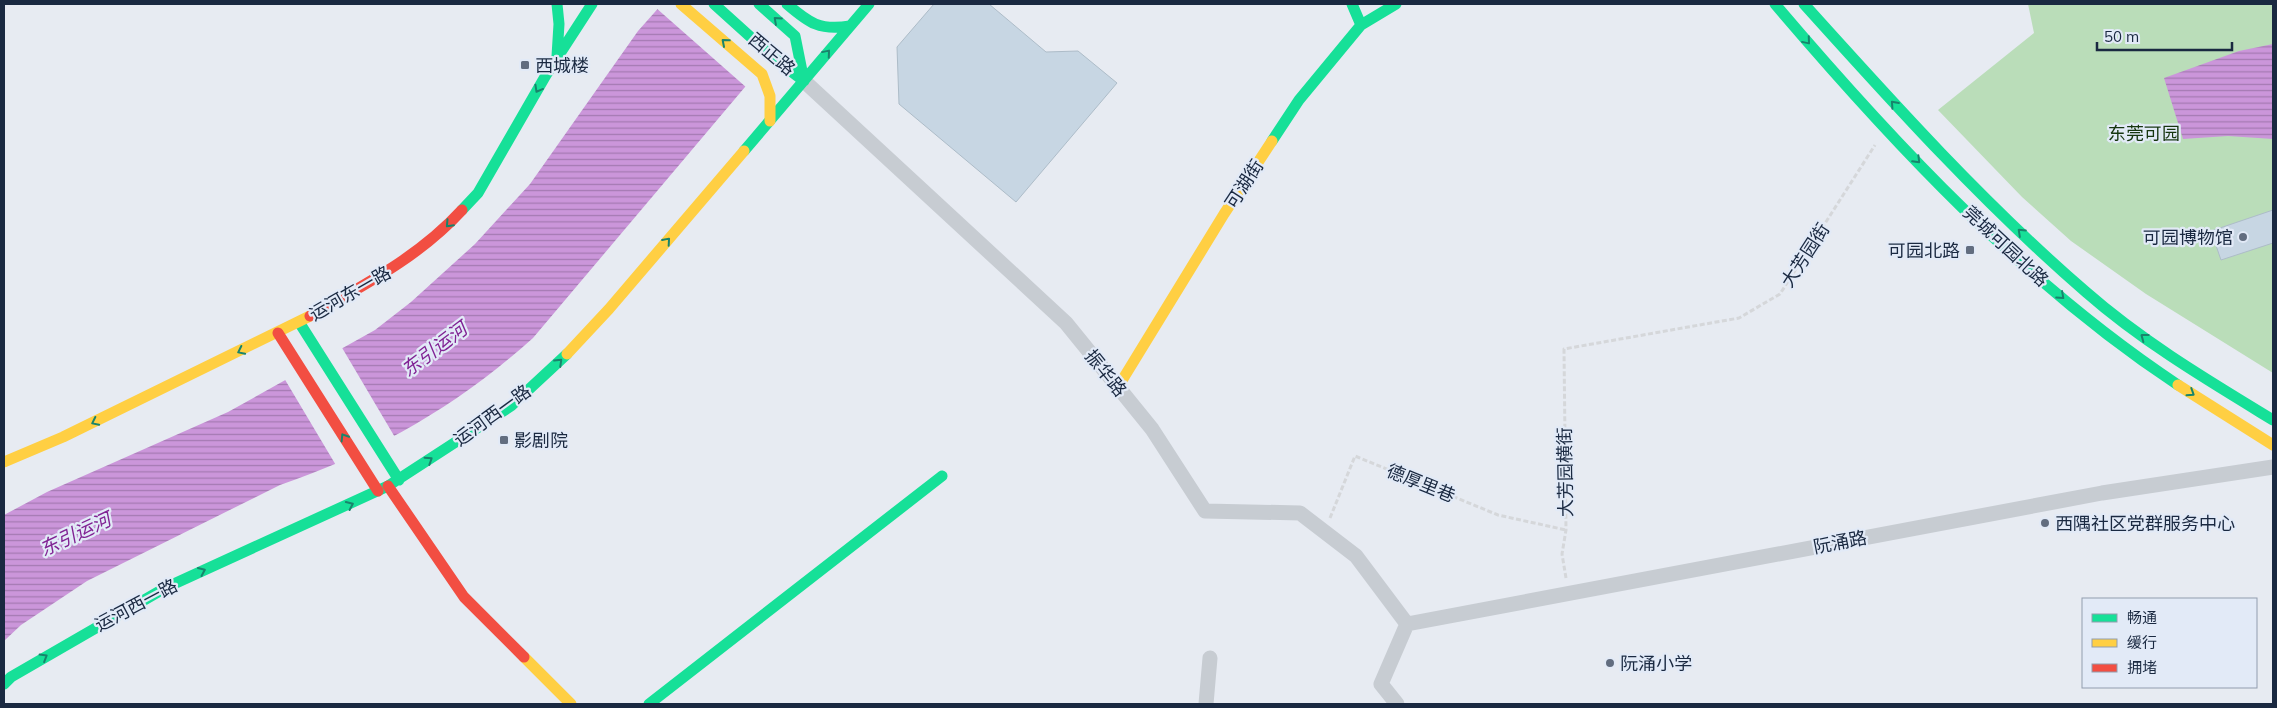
<svg xmlns="http://www.w3.org/2000/svg" width="2277" height="708" font-family="Mulish,'Noto Sans SC',sans-serif">
<defs>
<pattern id="water-rules" width="6" height="5" patternUnits="userSpaceOnUse" patternTransform="scale(1.25)"><rect width="6" height="5" fill="#cb96da"/><path d="M0 2.5h6" fill="none" stroke="#a47ab2"/></pattern>
</defs>
<rect width="100%" height="100%" fill="#e7ebf2"/>
<!-- garden -->
<path fill="#baddb9" d="M 2028,4 L 2273,4 L 2273,373 L 2146,294 L 2071,241 L 2022,197 L 1938,110 L 2034,33 Z"/>
<!-- water -->
<path fill="url(#water-rules)" d="M 662,4 L 815,4 L 533,338 C 456,407 377,452 280,485 L 87,581 L 21,625 L 4,641 L 4,515 L 47,492 L 228,412 L 375,330 L 411,302 L 475,244 L 530,184 L 638,31 Z
M 2273,44 L 2273,139 L 2228,136 L 2183,139 L 2164,78 L 2239,51 Z"/>
<!-- pier -->
<path fill="#e7ebf2" d="M 658,4 L 817,4 L 747,88 L 655,7 Z
M 341,346 L 396,439 L 337,467 L 284,378 Z"/>
<!-- building -->
<path fill="#c7d6e3" stroke="#adbcc8" d="M 934,4 L 989,4 L 1046,52 L 1078,51 L 1117,83 L 1016,202 L 899,104 L 897,47 Z
M 2273,210 L 2273,243 L 2221,260 L 2211,231 Z"/>
<g fill="none" stroke-linecap="round" stroke-linejoin="round">
<!-- path -->
<path stroke="#d5d7da" stroke-width="3" stroke-dasharray="5 2.5" stroke-linecap="butt" d="M 1330,518 L 1355,456 L 1498,515 L 1566,530
M 1566,578 L 1562,554 L 1566,530 L 1564,349 L 1739,318 L 1780,294 L 1875,145"/>
<!-- street -->
<path stroke="#c7ccd2" stroke-width="15" d="M 804,81 L 1066,323 L 1152,429 L 1205,511 L 1300,513 L 1356,556 L 1407,624
M 1407,624 L 2102,493 L 2273,467
M 1206,704 L 1210,658
M 1397,704 L 1381,684 L 1407,624"/>
<!-- fast -->
<path stroke="#16e098" stroke-width="11" d="M 557,4 L 559,24 L 557,56
M 714,4 L 775,59 L 804,81
M 759,4 L 795,36 L 804,81
M 787,4 C 809,23 820,31 850,26
M 1352,4 L 1361,25
M 1775,4 C 1895,145 2023,282 2178,385
M 1804,4 C 1894,104 1984,204 2086,292 C 2143,342 2209,381 2273,420
M 1272,141 L 1299,100 L 1361,25 L 1396,4
M 744,151 L 869,4
M 462,210 L 478,193 L 546,75 L 592,4
M 299,322 L 399,480
M 4,684 L 11,677 L 165,588 L 388,486 L 511,406 L 567,354
M 649,704 L 942,476"/>
<!-- slow -->
<path stroke="#ffcf43" stroke-width="11" d="M 681,4 L 762,74 L 770,96 L 770,121
M 567,354 L 609,309 L 744,151
M 2178,385 L 2273,445
M 1118,387 L 1224,214 L 1272,141
M 4,462 L 63,437 L 310,316
M 524,657 L 571,704"/>
<!-- jam -->
<path stroke="#f24e42" stroke-width="11" d="M 310,316 C 364,285 419,257 462,210
M 278,333 L 378,491
M 388,486 L 464,597 L 524,657"/>
</g>
<!-- one-way arrows -->
<defs><path id="oneway-chevron" d="M-2-3.5L2.5 0L-2 3.5" fill="none" stroke-width="1.6" stroke-linecap="round" stroke-linejoin="round" transform="scale(1.25)"/></defs>
<g stroke="#18846c">
<use href="#oneway-chevron" transform="translate(777 20) rotate(-138)"/>
<use href="#oneway-chevron" transform="translate(1807 41) rotate(50)"/>
<use href="#oneway-chevron" transform="translate(725 42) rotate(-139)"/>
<use href="#oneway-chevron" transform="translate(827 53) rotate(-50)"/>
<use href="#oneway-chevron" transform="translate(538 89) rotate(119)"/>
<use href="#oneway-chevron" transform="translate(1894 104) rotate(-132)"/>
<use href="#oneway-chevron" transform="translate(1917 160) rotate(45)"/>
<use href="#oneway-chevron" transform="translate(449 224) rotate(133)"/>
<use href="#oneway-chevron" transform="translate(2021 232) rotate(-137)"/>
<use href="#oneway-chevron" transform="translate(667 241) rotate(-49)"/>
<use href="#oneway-chevron" transform="translate(2061 296) rotate(42)"/>
<use href="#oneway-chevron" transform="translate(2144 337) rotate(-143)"/>
<use href="#oneway-chevron" transform="translate(241 351) rotate(154)"/>
<use href="#oneway-chevron" transform="translate(559 362) rotate(-44)"/>
<use href="#oneway-chevron" transform="translate(2191 393) rotate(33)"/>
<use href="#oneway-chevron" transform="translate(95 422) rotate(154)"/>
<use href="#oneway-chevron" transform="translate(344 437) rotate(-122)"/>
<use href="#oneway-chevron" transform="translate(429 460) rotate(-33)"/>
<use href="#oneway-chevron" transform="translate(350 505) rotate(-25)"/>
<use href="#oneway-chevron" transform="translate(202 571) rotate(-24)"/>
<use href="#oneway-chevron" transform="translate(44 657) rotate(-31)"/>
</g>
<!-- markers -->
<g fill="#626d7f" stroke="#e2eaf7" stroke-width="2">
<rect x="520" y="60" width="10" height="10" rx="2.5"/>
<circle cx="2243" cy="237" r="5"/>
<rect x="1965" y="245" width="10" height="10" rx="2.5"/>
<rect x="499" y="435" width="10" height="10" rx="2.5"/>
<circle cx="2045" cy="523" r="5"/>
<circle cx="1610" cy="663" r="5"/>
</g>
<g text-anchor="middle" dominant-baseline="central" stroke-width="4.5" stroke-linejoin="round" paint-order="stroke">
<!-- street labels -->
<g font-size="18" fill="#1a2941" stroke="#e2eaf7">
<text transform="translate(772 54) rotate(40)">西正路</text>
<text transform="translate(1244 184) rotate(-57)">可湖街</text>
<text transform="translate(2006 246) rotate(43)">莞城可园北路</text>
<text transform="translate(1805 255) rotate(-57)">大芳园街</text>
<text transform="translate(350 293) rotate(-30)">运河东一路</text>
<text transform="translate(1106 373) rotate(51)">振华路</text>
<text transform="translate(492 415) rotate(-36)">运河西一路</text>
<text transform="translate(1565 472) rotate(-91)">大芳园横街</text>
<text transform="translate(1421 483) rotate(22)">德厚里巷</text>
<text transform="translate(1840 542) rotate(-11)">阮涌路</text>
<text transform="translate(136 605) rotate(-28)">运河西一路</text>
</g>
<!-- poi labels -->
<g font-size="18" fill="#1a2941" stroke="#e2eaf7" text-anchor="start">
<text x="535" y="65">西城楼</text>
<text x="2233" y="237" text-anchor="end">可园博物馆</text>
<text x="1960" y="250" text-anchor="end">可园北路</text>
<text x="514" y="440">影剧院</text>
<text x="2055" y="523">西隅社区党群服务中心</text>
<text x="1620" y="663">阮涌小学</text>
</g>
<!-- park labels -->
<g font-size="18" fill="#16360f" stroke="#e2eaf7">
<text x="2144" y="133">东莞可园</text>
</g>
<!-- water labels -->
<g font-size="19" font-style="italic" fill="#812394" stroke="#e2eaf7">
<text transform="translate(434 349) rotate(-37)">东引运河</text>
<text transform="translate(75 534) rotate(-25)">东引运河</text>
</g>
</g>
<!-- border -->
<rect width="2277" height="708" fill="none" stroke="#1a2941" stroke-width="10"/>
<!-- legend -->
<rect x="2082" y="598" width="175" height="90" fill="#e2eaf7" stroke="#929dae"/>
<rect x="2092" y="614" width="25" height="8" fill="#16e098" stroke="#929dae"/>
<text x="2127" y="623" font-size="15" fill="#1a2941">畅通</text>
<rect x="2092" y="639" width="25" height="8" fill="#ffcf43" stroke="#929dae"/>
<text x="2127" y="648" font-size="15" fill="#1a2941">缓行</text>
<rect x="2092" y="664" width="25" height="8" fill="#f24e42" stroke="#929dae"/>
<text x="2127" y="673" font-size="15" fill="#1a2941">拥堵</text>
<!-- scale -->
<path d="M2097 42v8h135v-8" fill="none" stroke="#1a2941" stroke-width="2.5"/>
<text x="2104" y="42" font-size="15" fill="#1a2941" stroke="#e2eaf7" stroke-width="4" paint-order="stroke">50 m</text>
</svg>
